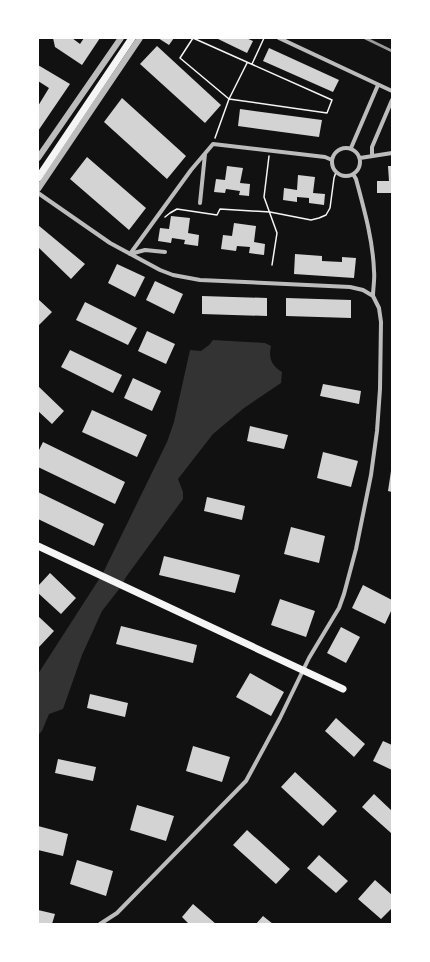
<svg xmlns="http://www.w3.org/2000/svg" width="430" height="962" font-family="'Exo 2',sans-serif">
<rect width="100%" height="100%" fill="#111"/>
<!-- water -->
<path fill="#333" d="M 213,340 L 265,343 L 271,346 C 268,358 272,366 282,372 L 281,383 L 244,408 L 213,434 L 178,479 L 183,492 L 183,499 L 126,577 L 120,588 L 102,611 L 82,655 L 63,709 L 49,714 L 42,731 L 38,735 L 38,674 L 103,573 L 167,442 L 174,422 L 190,350 L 201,351 L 209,345 Z"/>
<!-- building -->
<path fill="#d3d3d3" d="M 53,38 L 72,38 L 80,44 L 84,38 L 100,38 L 82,65 L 55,47 Z
M 158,38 L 174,38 L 169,45 Z
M 216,38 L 246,38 L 253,41 L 247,53 Z
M 157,46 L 221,105 L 205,123 L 140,64 Z
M 269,48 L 339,80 L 333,92 L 263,61 Z
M 38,65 L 70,84 L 38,131 L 38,106 L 49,88 L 38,81 Z
M 122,98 L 186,156 L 167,179 L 104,122 Z
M 240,109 L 322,120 L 319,137 L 238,126 Z
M 87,157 L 146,208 L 129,230 L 70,179 Z
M 227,166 L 243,168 L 240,183 L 250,184 L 249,196 L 239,195 L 240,191 L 226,189 L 225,193 L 214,192 L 216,179 L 225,180 Z
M 388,166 L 392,166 L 391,193 L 377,193 L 377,181 L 389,181 Z
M 298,175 L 315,177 L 313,193 L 325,194 L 324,205 L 309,203 L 309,198 L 297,197 L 297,202 L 283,200 L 284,188 L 297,190 Z
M 171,216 L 190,218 L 188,233 L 199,235 L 198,246 L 184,244 L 185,240 L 172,238 L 171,243 L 158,241 L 160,228 L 169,229 Z
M 234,223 L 256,226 L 254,242 L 265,244 L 264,255 L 249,253 L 250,247 L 237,246 L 236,251 L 221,249 L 223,235 L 232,236 Z
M 38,225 L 85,264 L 71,279 L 38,247 Z
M 295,254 L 322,256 L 322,261 L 342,262 L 342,257 L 356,258 L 354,278 L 294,274 Z
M 117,264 L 145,277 L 135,297 L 108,283 Z
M 155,281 L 183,294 L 174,314 L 146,300 Z
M 202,296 L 267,298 L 267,316 L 202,314 Z
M 286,298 L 351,300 L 351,318 L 286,316 Z
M 38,299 L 52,312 L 38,326 Z
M 85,302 L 137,328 L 128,345 L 76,320 Z
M 147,331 L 175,344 L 166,364 L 138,351 Z
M 70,350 L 122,375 L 113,393 L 61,367 Z
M 133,378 L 161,391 L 152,411 L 124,398 Z
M 323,384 L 361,391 L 359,404 L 320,396 Z
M 38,386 L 64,411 L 52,424 L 38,411 Z
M 92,410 L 147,435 L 137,457 L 82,432 Z
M 250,426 L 288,435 L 284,449 L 247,441 Z
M 43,442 L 125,482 L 115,504 L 38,467 L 38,452 Z
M 323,452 L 358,461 L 351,487 L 317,478 Z
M 391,471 L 392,471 L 392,492 L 388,491 Z
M 38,492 L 104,524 L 94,546 L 38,519 Z
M 207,497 L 245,506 L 242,520 L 204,511 Z
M 291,527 L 325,536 L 319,563 L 284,554 Z
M 164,556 L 240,575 L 235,593 L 159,575 Z
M 50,573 L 76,598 L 61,614 L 38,593 L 38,586 Z
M 363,585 L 392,600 L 392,609 L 385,624 L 352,608 Z
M 280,599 L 315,611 L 306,637 L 271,625 Z
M 38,616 L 54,631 L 39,647 L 38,646 Z
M 121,626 L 197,645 L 193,663 L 116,644 Z
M 341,627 L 360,637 L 346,663 L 327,653 Z
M 250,673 L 284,692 L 271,716 L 236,697 Z
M 90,694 L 128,703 L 125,717 L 87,708 Z
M 336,718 L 365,744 L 354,757 L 325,731 Z
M 383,741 L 392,745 L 392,770 L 373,761 Z
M 193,746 L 230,757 L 222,782 L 186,771 Z
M 58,759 L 96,767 L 93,781 L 55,773 Z
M 295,772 L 337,811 L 323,826 L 281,787 Z
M 374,794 L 392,811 L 391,833 L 362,807 Z
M 137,805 L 174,816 L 166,841 L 130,830 Z
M 38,826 L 68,834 L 63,856 L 38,850 Z
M 247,830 L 290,869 L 276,884 L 233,845 Z
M 319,855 L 348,881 L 336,893 L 307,868 Z
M 77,860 L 113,871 L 106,896 L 70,884 Z
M 375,880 L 392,895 L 392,908 L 381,919 L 358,899 Z
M 193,904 L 216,924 L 189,924 L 182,917 Z
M 38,910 L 55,914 L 52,924 L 38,924 Z
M 263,916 L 273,924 L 256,924 Z"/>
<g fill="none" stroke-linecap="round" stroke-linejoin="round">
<!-- path -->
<path stroke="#f5f5f5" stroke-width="1.5" d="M 193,38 L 332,100 L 327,113 L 229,99 L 180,58 Z
M 252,64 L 264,38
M 215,138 L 229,99 L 247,63
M 269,156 L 264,197 L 277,233 L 272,265
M 165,217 L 170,213 L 177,209 L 217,215 L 220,209 L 270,212 L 311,220 L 319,218 L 326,215 L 330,208 L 334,178 L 336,172"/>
<!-- minor -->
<path stroke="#bcbcbc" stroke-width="4" d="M 279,38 L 392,91
M332 162a14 14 0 1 1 28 0a14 14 0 1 1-28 0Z
M 351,148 L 378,85
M 372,156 L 372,147 L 392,100
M 360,158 L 392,153
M 353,174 L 356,179 C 364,209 373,240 374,271 C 375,279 373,288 373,296
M 38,193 L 110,243 L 160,270 L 173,275 L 200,280 L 350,287 L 363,290 L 373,296 L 379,308 L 381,322 L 380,389 L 377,431 L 371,475 L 356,549 L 344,594 L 339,608 L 309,658 L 280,718 L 246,781 L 117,913 L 100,924
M 200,203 L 205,154
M 130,254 L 191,170 L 213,144 L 325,157 L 332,160
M 130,254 L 145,250 L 165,252"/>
<!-- tertiary -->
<path stroke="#bcbcbc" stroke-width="6" d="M 38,158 L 121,38
M 38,189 L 140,38"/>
<!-- secondary -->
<path stroke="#f5f5f5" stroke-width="7" d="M 38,178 L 132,38
M 38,546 L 343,689"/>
<!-- rail -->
<path stroke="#9a9a9a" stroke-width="2.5" d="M 365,38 L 392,51"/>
</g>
<!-- border -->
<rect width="430" height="962" fill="none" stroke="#ffffff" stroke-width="78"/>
</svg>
